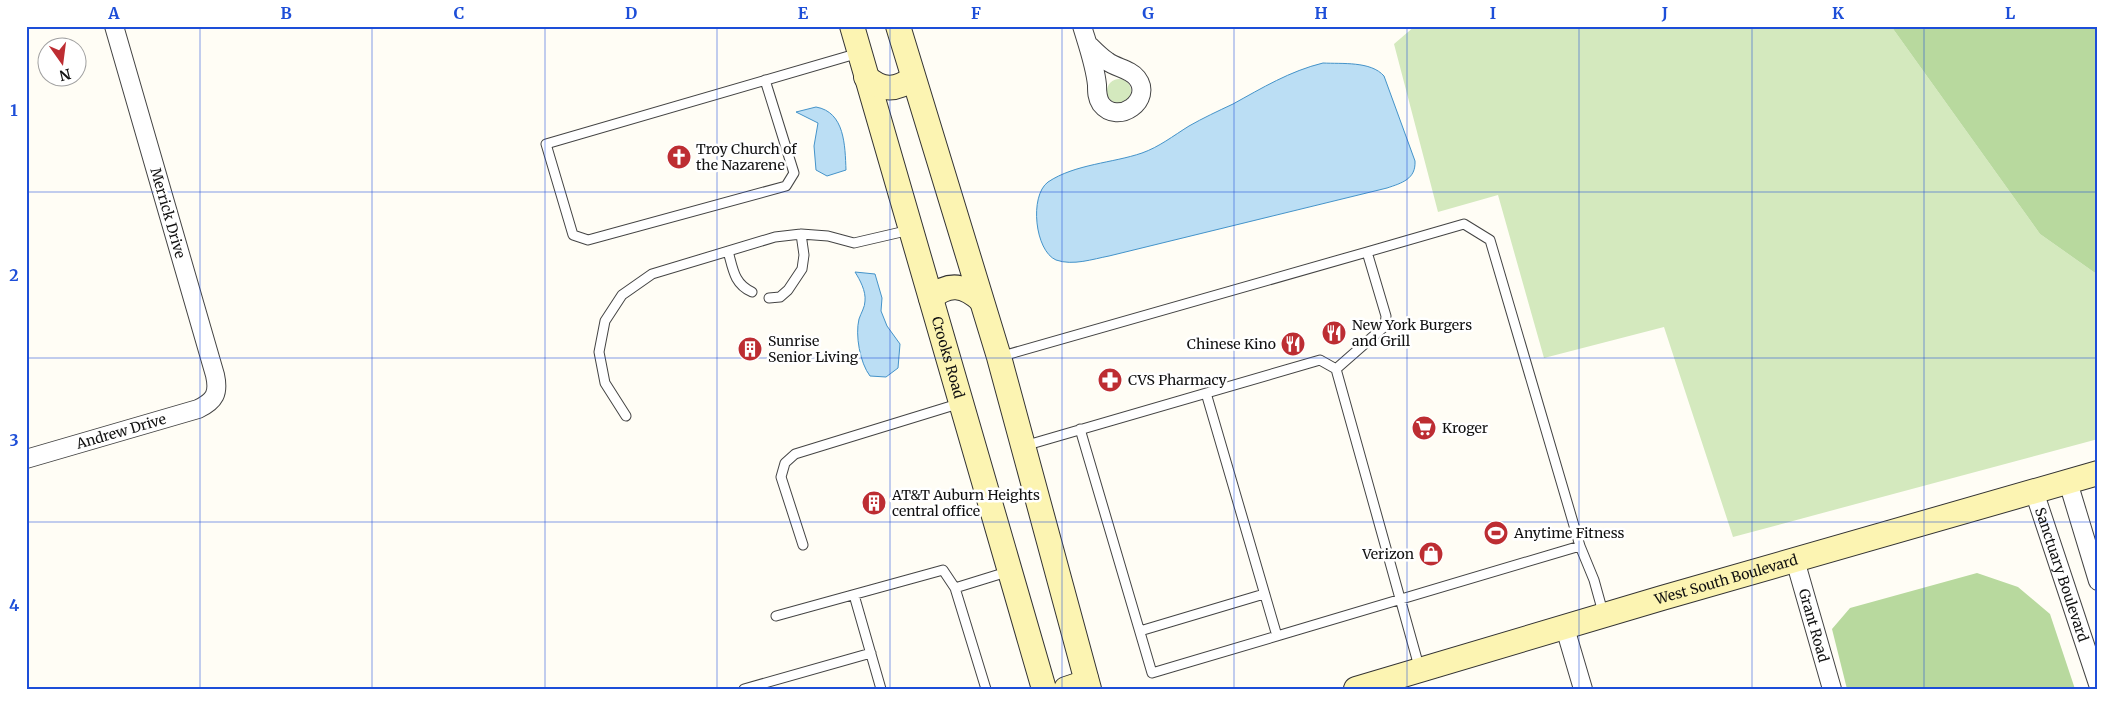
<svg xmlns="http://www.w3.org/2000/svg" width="2124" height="715" font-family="Merriweather,serif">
<rect width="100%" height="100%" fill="#fffdf5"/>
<!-- green -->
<path fill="#d4e9be" d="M 1415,26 L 1891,26 L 2040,234 L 2098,275 L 2098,439 L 1733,537 L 1664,327 L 1544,358 L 1498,195 L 1438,212 L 1394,44 Z
M1107 91a12 12 0 1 1 24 0a12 12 0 1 1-24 0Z"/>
<!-- forest -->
<path fill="#b8d99e" d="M 1891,26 L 2098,26 L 2098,275 L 2040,234 Z
M 1977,573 L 2018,587 L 2050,614 L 2075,689 L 1847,689 L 1832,629 L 1850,608 Z"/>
<!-- water -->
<path fill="#bbdef4" stroke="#4493c9" d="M 1323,63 C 1342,64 1371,61 1384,76 L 1415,161 C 1416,179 1402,183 1387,188 L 1109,256 C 1093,259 1073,266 1056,260 C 1035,251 1029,196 1048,182 C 1075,164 1113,163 1142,153 C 1159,147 1173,136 1189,126 C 1203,118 1218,111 1233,104 C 1262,88 1290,71 1323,63 Z
M 816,107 C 845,112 845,146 846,170 L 827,176 L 816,170 L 814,146 L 818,123 L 796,112 Z
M 855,272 L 875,274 L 882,298 L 881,311 L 887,326 L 900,344 L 898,368 L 886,377 L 870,376 C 860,363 855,335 859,319 C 861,313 865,307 865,301 C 866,291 860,280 855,272 Z"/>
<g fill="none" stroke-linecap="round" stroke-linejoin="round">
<defs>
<path id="service" d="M 765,80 L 794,173 L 786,186 L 588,240 L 573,235 L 546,144 L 859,53
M 728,251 C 733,269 734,284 752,292
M 1367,252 L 1464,224 L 1490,240 L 1580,546 L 1594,580 L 1604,616
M 769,298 L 780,297 L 788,290 L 802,269 L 804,255 L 801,234
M 999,357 L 1367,252 L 1386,316 L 1385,326 L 1336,369 L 1420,670
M 626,416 L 605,383 L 599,352 L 605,321 L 622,295 L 652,274 L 775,237 L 801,234 L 828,236 L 854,243 L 910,230
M 1080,429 L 1152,673 L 1277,636 L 1206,393
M 1024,446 L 1320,360 L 1336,369
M 803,545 L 781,477 L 785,463 L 795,454 L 961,403
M 955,588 L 986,689
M 854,595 L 881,689
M 776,616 L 943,570 L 955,588 L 1010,571
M 1140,631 L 1264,594
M 1277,636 L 1580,546
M 744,689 L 871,653"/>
<g id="minor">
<path d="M 1082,26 C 1088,46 1095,65 1097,85 C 1097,92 1097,98 1101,104 C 1118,126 1154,100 1137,78 C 1130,69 1116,68 1107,61 C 1101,57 1095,51 1090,46"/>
<path id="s1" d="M 26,459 L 198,409 C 215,401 219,393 215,375 L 114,26"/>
<path d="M 2068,482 L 2098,581"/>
<path id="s2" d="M 2034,491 L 2098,684"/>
<path id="s3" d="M 1795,560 L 1832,689"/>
<path d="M 1565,628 L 1583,689"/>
</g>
<g id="secondary">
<path id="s4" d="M 852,26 L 1044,689"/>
<path d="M 898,26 L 999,357 L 1089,689"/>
<path d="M 866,77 C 882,91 896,91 913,78"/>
<path d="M 931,298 C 949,282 964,285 981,300"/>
<path d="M 1066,689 L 1078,685 L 1086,679"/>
<path id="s5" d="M 1356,689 L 1662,598 L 2098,473"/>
</g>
</defs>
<!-- service casing -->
<use href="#service" stroke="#444" stroke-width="11"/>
<!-- minor casing -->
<use href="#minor" stroke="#444" stroke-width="20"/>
<!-- secondary casing -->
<use href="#secondary" stroke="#333" stroke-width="26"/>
<!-- service -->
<use href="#service" stroke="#fff" stroke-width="9"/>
<!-- minor -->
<use href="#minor" stroke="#fff" stroke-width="18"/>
<!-- secondary -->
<use href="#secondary" stroke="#fcf4b2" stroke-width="24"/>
</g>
<!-- grid -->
<path fill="none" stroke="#1d4ed8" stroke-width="1" stroke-opacity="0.55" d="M 200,26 L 200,689M 372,26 L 372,689M 545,26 L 545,689M 717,26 L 717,689M 890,26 L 890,689M 1062,26 L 1062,689M 1234,26 L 1234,689M 1407,26 L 1407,689M 1579,26 L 1579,689M 1752,26 L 1752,689M 1924,26 L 1924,689M 26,192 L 2098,192M 26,358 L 2098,358M 26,522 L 2098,522"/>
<!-- icons -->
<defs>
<symbol id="church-disc" viewBox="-11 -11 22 22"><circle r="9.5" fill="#bd2d32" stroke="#fff"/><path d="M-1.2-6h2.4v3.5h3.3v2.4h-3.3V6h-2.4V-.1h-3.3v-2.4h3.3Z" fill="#fff"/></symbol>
<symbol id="restaurant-disc" viewBox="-11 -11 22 22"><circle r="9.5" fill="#bd2d32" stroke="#fff"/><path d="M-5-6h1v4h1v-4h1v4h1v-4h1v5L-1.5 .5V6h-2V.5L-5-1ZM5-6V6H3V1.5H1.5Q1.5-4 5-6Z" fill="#fff"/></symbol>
<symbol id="building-disc" viewBox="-11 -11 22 22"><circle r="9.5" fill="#bd2d32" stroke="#fff"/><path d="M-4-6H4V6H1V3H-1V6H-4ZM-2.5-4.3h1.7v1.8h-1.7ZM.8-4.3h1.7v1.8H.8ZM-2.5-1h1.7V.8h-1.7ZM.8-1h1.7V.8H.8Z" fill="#fff"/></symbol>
<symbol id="pharmacy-disc" viewBox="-11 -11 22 22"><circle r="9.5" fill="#bd2d32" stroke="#fff"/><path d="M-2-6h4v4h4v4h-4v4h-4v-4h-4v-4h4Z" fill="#fff"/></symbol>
<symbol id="supermarket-disc" viewBox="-11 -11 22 22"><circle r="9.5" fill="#bd2d32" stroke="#fff"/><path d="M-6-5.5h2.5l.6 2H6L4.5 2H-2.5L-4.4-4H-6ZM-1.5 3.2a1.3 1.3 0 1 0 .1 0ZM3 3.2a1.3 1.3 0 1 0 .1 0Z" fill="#fff"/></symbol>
<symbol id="stadium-disc" viewBox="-11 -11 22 22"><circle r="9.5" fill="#bd2d32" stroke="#fff"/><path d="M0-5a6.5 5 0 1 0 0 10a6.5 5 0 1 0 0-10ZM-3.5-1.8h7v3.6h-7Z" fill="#fff"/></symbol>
<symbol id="shop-disc" viewBox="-11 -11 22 22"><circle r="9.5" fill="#bd2d32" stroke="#fff"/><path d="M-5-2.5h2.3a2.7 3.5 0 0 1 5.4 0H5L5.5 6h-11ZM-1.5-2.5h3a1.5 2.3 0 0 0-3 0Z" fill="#fff"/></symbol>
</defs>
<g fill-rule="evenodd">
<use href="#church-disc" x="665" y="143" width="28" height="28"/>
<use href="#restaurant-disc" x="1320" y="319" width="28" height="28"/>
<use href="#restaurant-disc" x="1279" y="330" width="28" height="28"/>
<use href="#building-disc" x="736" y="335" width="28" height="28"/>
<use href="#pharmacy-disc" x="1096" y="366" width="28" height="28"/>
<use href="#supermarket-disc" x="1410" y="414" width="28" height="28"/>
<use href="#building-disc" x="860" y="489" width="28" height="28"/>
<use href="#stadium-disc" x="1482" y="519" width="28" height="28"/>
<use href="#shop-disc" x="1417" y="540" width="28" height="28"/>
</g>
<g text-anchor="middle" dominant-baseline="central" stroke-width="5" stroke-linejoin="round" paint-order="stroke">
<!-- poi labels -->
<g font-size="14" fill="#111" stroke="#fff" text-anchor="start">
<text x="696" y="149">Troy Church of<tspan x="696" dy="16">the Nazarene</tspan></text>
<text x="1352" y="325">New York Burgers<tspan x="1352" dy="16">and Grill</tspan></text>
<text x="768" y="341">Sunrise<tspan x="768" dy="16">Senior Living</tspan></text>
<text x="1276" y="344" text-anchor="end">Chinese Kino</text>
<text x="1128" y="380">CVS Pharmacy</text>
<text x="1442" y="428">Kroger</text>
<text x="892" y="495">AT&amp;T Auburn Heights<tspan x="892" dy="16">central office</tspan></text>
<text x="1514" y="533">Anytime Fitness</text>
<text x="1414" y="554" text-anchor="end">Verizon</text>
</g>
<!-- street labels -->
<g font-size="14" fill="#111" stroke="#fff">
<text transform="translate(168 213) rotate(74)">Merrick Drive</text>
<text stroke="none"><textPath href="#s4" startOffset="345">Crooks Road</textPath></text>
<text stroke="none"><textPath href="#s1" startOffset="99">Andrew Drive</textPath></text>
<text stroke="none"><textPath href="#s2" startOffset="88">Sanctuary Boulevard</textPath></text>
<text stroke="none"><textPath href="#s5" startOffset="386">West South Boulevard</textPath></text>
<text stroke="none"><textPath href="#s3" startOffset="68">Grant Road</textPath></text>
</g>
</g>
<!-- border -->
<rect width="2124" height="715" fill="none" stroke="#ffffff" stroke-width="55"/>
<!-- north arrow -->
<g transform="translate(62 62) rotate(166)"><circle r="24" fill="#ffffff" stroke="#a0a0a0"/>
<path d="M0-4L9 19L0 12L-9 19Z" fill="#bd2d32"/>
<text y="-8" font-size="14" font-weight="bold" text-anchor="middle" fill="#111111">N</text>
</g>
<rect x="28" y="28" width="2068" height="660" fill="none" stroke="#1d4ed8" stroke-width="2"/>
<g font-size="16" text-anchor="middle" font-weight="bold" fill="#1d4ed8">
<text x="114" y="19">A</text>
<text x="286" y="19">B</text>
<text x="459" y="19">C</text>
<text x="631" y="19">D</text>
<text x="803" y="19">E</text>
<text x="976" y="19">F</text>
<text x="1148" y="19">G</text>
<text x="1321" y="19">H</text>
<text x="1493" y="19">I</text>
<text x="1665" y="19">J</text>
<text x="1838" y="19">K</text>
<text x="2010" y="19">L</text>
<text x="14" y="116">1</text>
<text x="14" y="281">2</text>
<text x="14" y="446">3</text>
<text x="14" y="611">4</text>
</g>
</svg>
